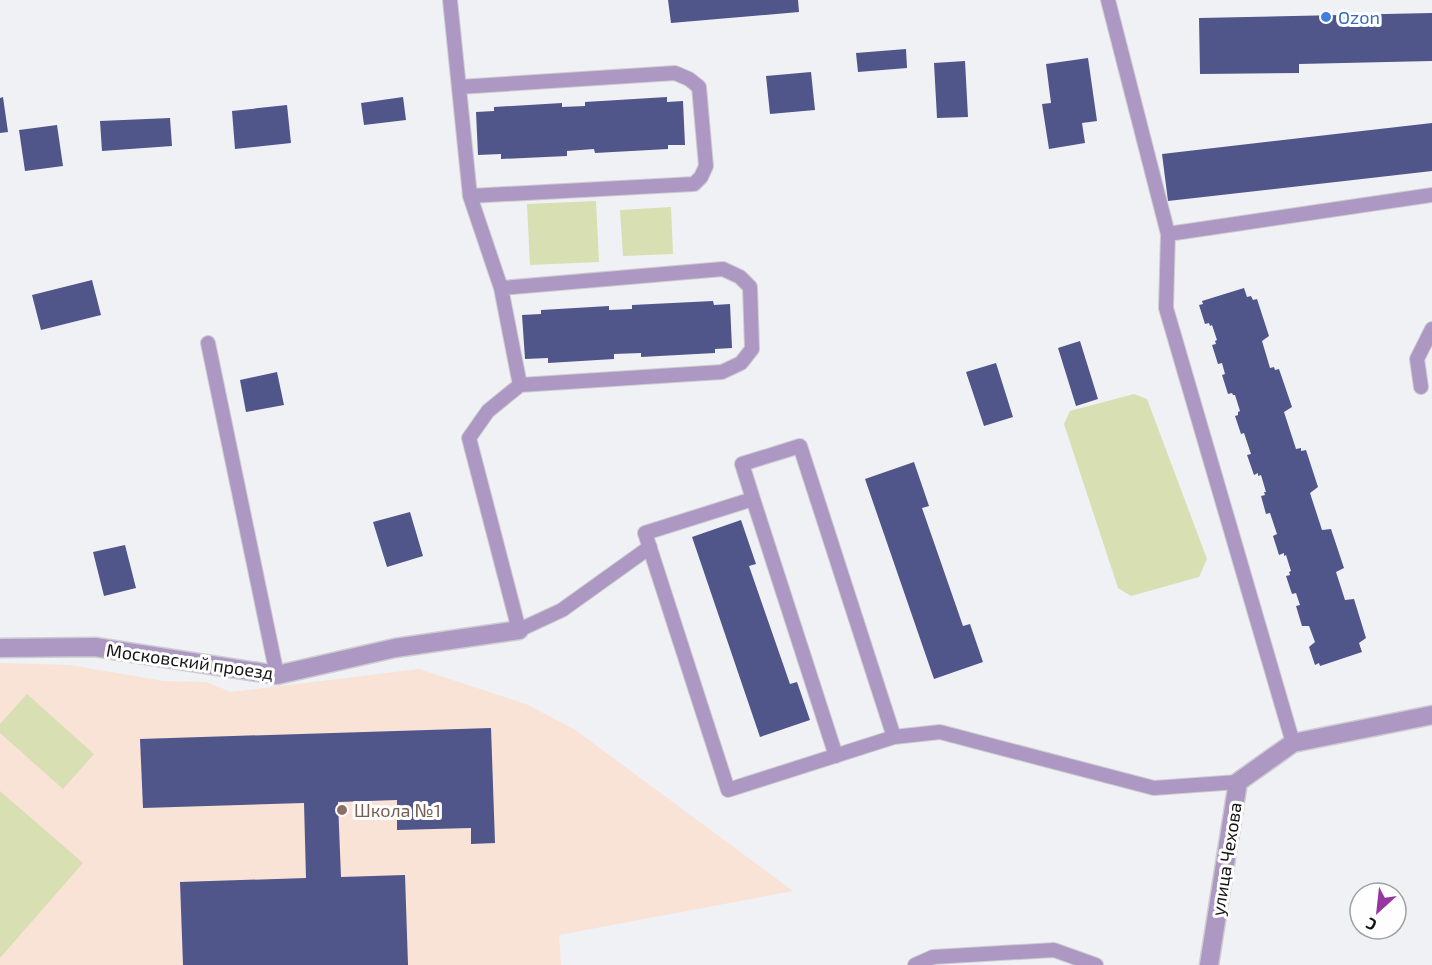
<svg xmlns="http://www.w3.org/2000/svg" width="1432" height="965" font-family="'Exo 2',sans-serif">
<rect width="100%" height="100%" fill="#f0f1f5"/>
<!-- education -->
<path fill="#f9e2d6" d="M 0,663 L 70,665 L 164,681 L 206,682 L 231,692 L 419,669 L 526,704 L 574,729 L 793,891 L 559,935 L 561,965 L 0,965 Z"/>
<!-- green -->
<path fill="#d8dfb2" d="M 596,201 L 599,262 L 530,265 L 527,204 Z
M 671,207 L 673,254 L 623,256 L 620,210 Z
M 1134,394 L 1147,399 L 1207,559 L 1199,577 L 1131,596 L 1118,588 L 1064,424 L 1070,411 Z
M 27,694 L 94,754 L 63,789 L 0,733 L 0,724 Z
M 0,791 L 83,863 L 0,958 Z"/>
<!-- building -->
<path fill="#50558a" d="M 668,0 L 798,0 L 799,12 L 671,23 Z
M 1432,13 L 1432,61 L 1299,64 L 1299,73 L 1200,74 L 1199,18 Z
M 906,49 L 907,68 L 858,72 L 856,53 Z
M 1088,58 L 1097,121 L 1082,123 L 1085,143 L 1049,149 L 1042,104 L 1051,103 L 1046,64 Z
M 965,61 L 968,117 L 937,118 L 934,63 Z
M 811,72 L 815,110 L 770,114 L 766,76 Z
M 3,97 L 8,132 L 0,133 L 0,98 Z
M 403,97 L 406,120 L 364,125 L 361,103 Z
M 667,97 L 667,102 L 683,101 L 685,145 L 668,145 L 668,149 L 595,153 L 594,149 L 567,151 L 567,156 L 501,159 L 501,154 L 478,155 L 476,112 L 494,111 L 494,107 L 562,103 L 562,107 L 585,106 L 585,102 Z
M 287,105 L 291,143 L 235,149 L 232,111 Z
M 170,118 L 172,146 L 102,151 L 100,121 Z
M 1432,123 L 1432,171 L 1168,201 L 1162,154 Z
M 57,125 L 63,166 L 25,171 L 19,130 Z
M 92,280 L 101,315 L 41,330 L 32,295 Z
M 1244,288 L 1247,297 L 1251,296 L 1253,300 L 1257,299 L 1269,336 L 1262,341 L 1270,368 L 1274,367 L 1275,370 L 1279,369 L 1292,407 L 1284,412 L 1296,449 L 1301,448 L 1301,451 L 1306,450 L 1318,487 L 1310,493 L 1322,530 L 1331,529 L 1344,568 L 1336,572 L 1345,600 L 1354,599 L 1366,638 L 1359,643 L 1362,652 L 1320,666 L 1319,663 L 1315,665 L 1309,647 L 1315,642 L 1309,626 L 1302,626 L 1296,606 L 1300,605 L 1296,593 L 1292,594 L 1286,576 L 1290,575 L 1289,572 L 1291,571 L 1286,555 L 1284,556 L 1284,553 L 1279,555 L 1273,536 L 1277,534 L 1270,513 L 1266,514 L 1261,496 L 1265,495 L 1264,492 L 1266,492 L 1261,475 L 1258,476 L 1258,473 L 1254,475 L 1247,455 L 1251,454 L 1244,433 L 1241,434 L 1235,416 L 1238,415 L 1238,412 L 1240,411 L 1235,395 L 1233,395 L 1232,393 L 1228,394 L 1222,375 L 1225,374 L 1222,363 L 1218,364 L 1212,345 L 1216,344 L 1215,341 L 1217,340 L 1212,325 L 1210,326 L 1209,323 L 1205,324 L 1199,305 L 1203,304 L 1202,301 Z
M 713,301 L 714,305 L 730,304 L 732,348 L 715,349 L 715,353 L 641,357 L 641,353 L 614,354 L 614,359 L 548,363 L 548,358 L 525,359 L 522,315 L 541,314 L 541,310 L 609,306 L 609,310 L 632,309 L 632,305 Z
M 1080,341 L 1098,399 L 1076,406 L 1058,348 Z
M 996,363 L 1013,417 L 984,426 L 966,372 Z
M 277,372 L 284,405 L 246,412 L 240,380 Z
M 914,462 L 929,506 L 922,508 L 963,626 L 970,624 L 983,662 L 934,679 L 865,479 Z
M 410,512 L 423,556 L 387,567 L 373,522 Z
M 741,520 L 756,564 L 749,566 L 790,684 L 797,682 L 810,720 L 760,737 L 692,537 Z
M 125,545 L 136,588 L 104,596 L 93,552 Z
M 491,728 L 495,843 L 471,844 L 471,828 L 397,830 L 397,800 L 338,802 L 341,877 L 405,875 L 408,965 L 183,965 L 180,882 L 306,878 L 304,803 L 143,808 L 140,739 Z"/>
<g fill="none" stroke-linecap="round" stroke-linejoin="round">
<defs>
<path id="lane" d="M 450,0 L 470,196 L 501,288 L 520,385 L 488,411 L 469,438 L 519,630 L 562,610 L 650,547
M 1108,0 L 1168,234
M 459,87 L 675,73 L 689,79 L 699,87 L 706,166 L 701,177 L 694,184 L 470,196
M 501,288 L 723,269 L 740,277 L 750,287 L 752,349 L 741,363 L 722,372 L 520,385
M 208,343 L 277,675
M 1421,387 L 1417,359 L 1432,329
M 753,499 L 742,464 L 800,446 L 894,737
M 1293,743 L 1166,308 L 1168,234 L 1432,195
M 836,756 L 753,499 L 645,533 L 728,790 L 894,737 L 940,732 L 1154,788 L 1238,782
M 915,965 L 933,957 L 1054,950 L 1096,965"/>
<path id="street" d="M 0,648 L 95,647 L 277,675 L 395,648 L 519,630
M 1209,965 L 1238,782 L 1293,743 L 1432,715"/>
</defs>
<!-- lane casing -->
<use href="#lane" stroke="#cdcdd1" stroke-width="16"/>
<!-- street casing -->
<use href="#street" stroke="#cdcdd1" stroke-width="21"/>
<!-- lane -->
<use href="#lane" stroke="#ad98c3" stroke-width="14"/>
<!-- street -->
<use href="#street" stroke="#ad98c3" stroke-width="18"/>
</g>
<!-- markers -->
<circle fill="#3f7fe0" stroke="#fefefe" stroke-width="2" cx="1326" cy="17" r="6"/>
<circle fill="#8d6e63" stroke="#fefefe" stroke-width="2" cx="342" cy="810" r="6"/>
<g text-anchor="middle" dominant-baseline="central" stroke-width="6" stroke-linejoin="round" paint-order="stroke">
<!-- shop labels -->
<g font-size="18" fill="#366cbe" stroke="#fefefe" text-anchor="start">
<text x="1338" y="17">Ozon</text>
</g>
<!-- street labels -->
<g font-size="18" fill="#131314" stroke="#fefefe">
<text transform="translate(190 661) rotate(8)">Московский проезд</text>
<text transform="translate(1226 859) rotate(-81)">улица Чехова</text>
</g>
<!-- education labels -->
<g font-size="18" fill="#785e54" stroke="#fefefe" text-anchor="start">
<text x="354" y="810">Школа №1</text>
</g>
</g>
<!-- north arrow -->
<g transform="translate(1378 911) rotate(207)"><circle r="28" fill="#fefefe" stroke="#a0a0a0" stroke-width="1.5"/>
<path d="M0-4.5L10 22L0 15L-10 22Z" fill="#96369e"/>
<text y="-9" font-size="16" font-weight="bold" text-anchor="middle" fill="#131314">С</text>
</g>
</svg>
